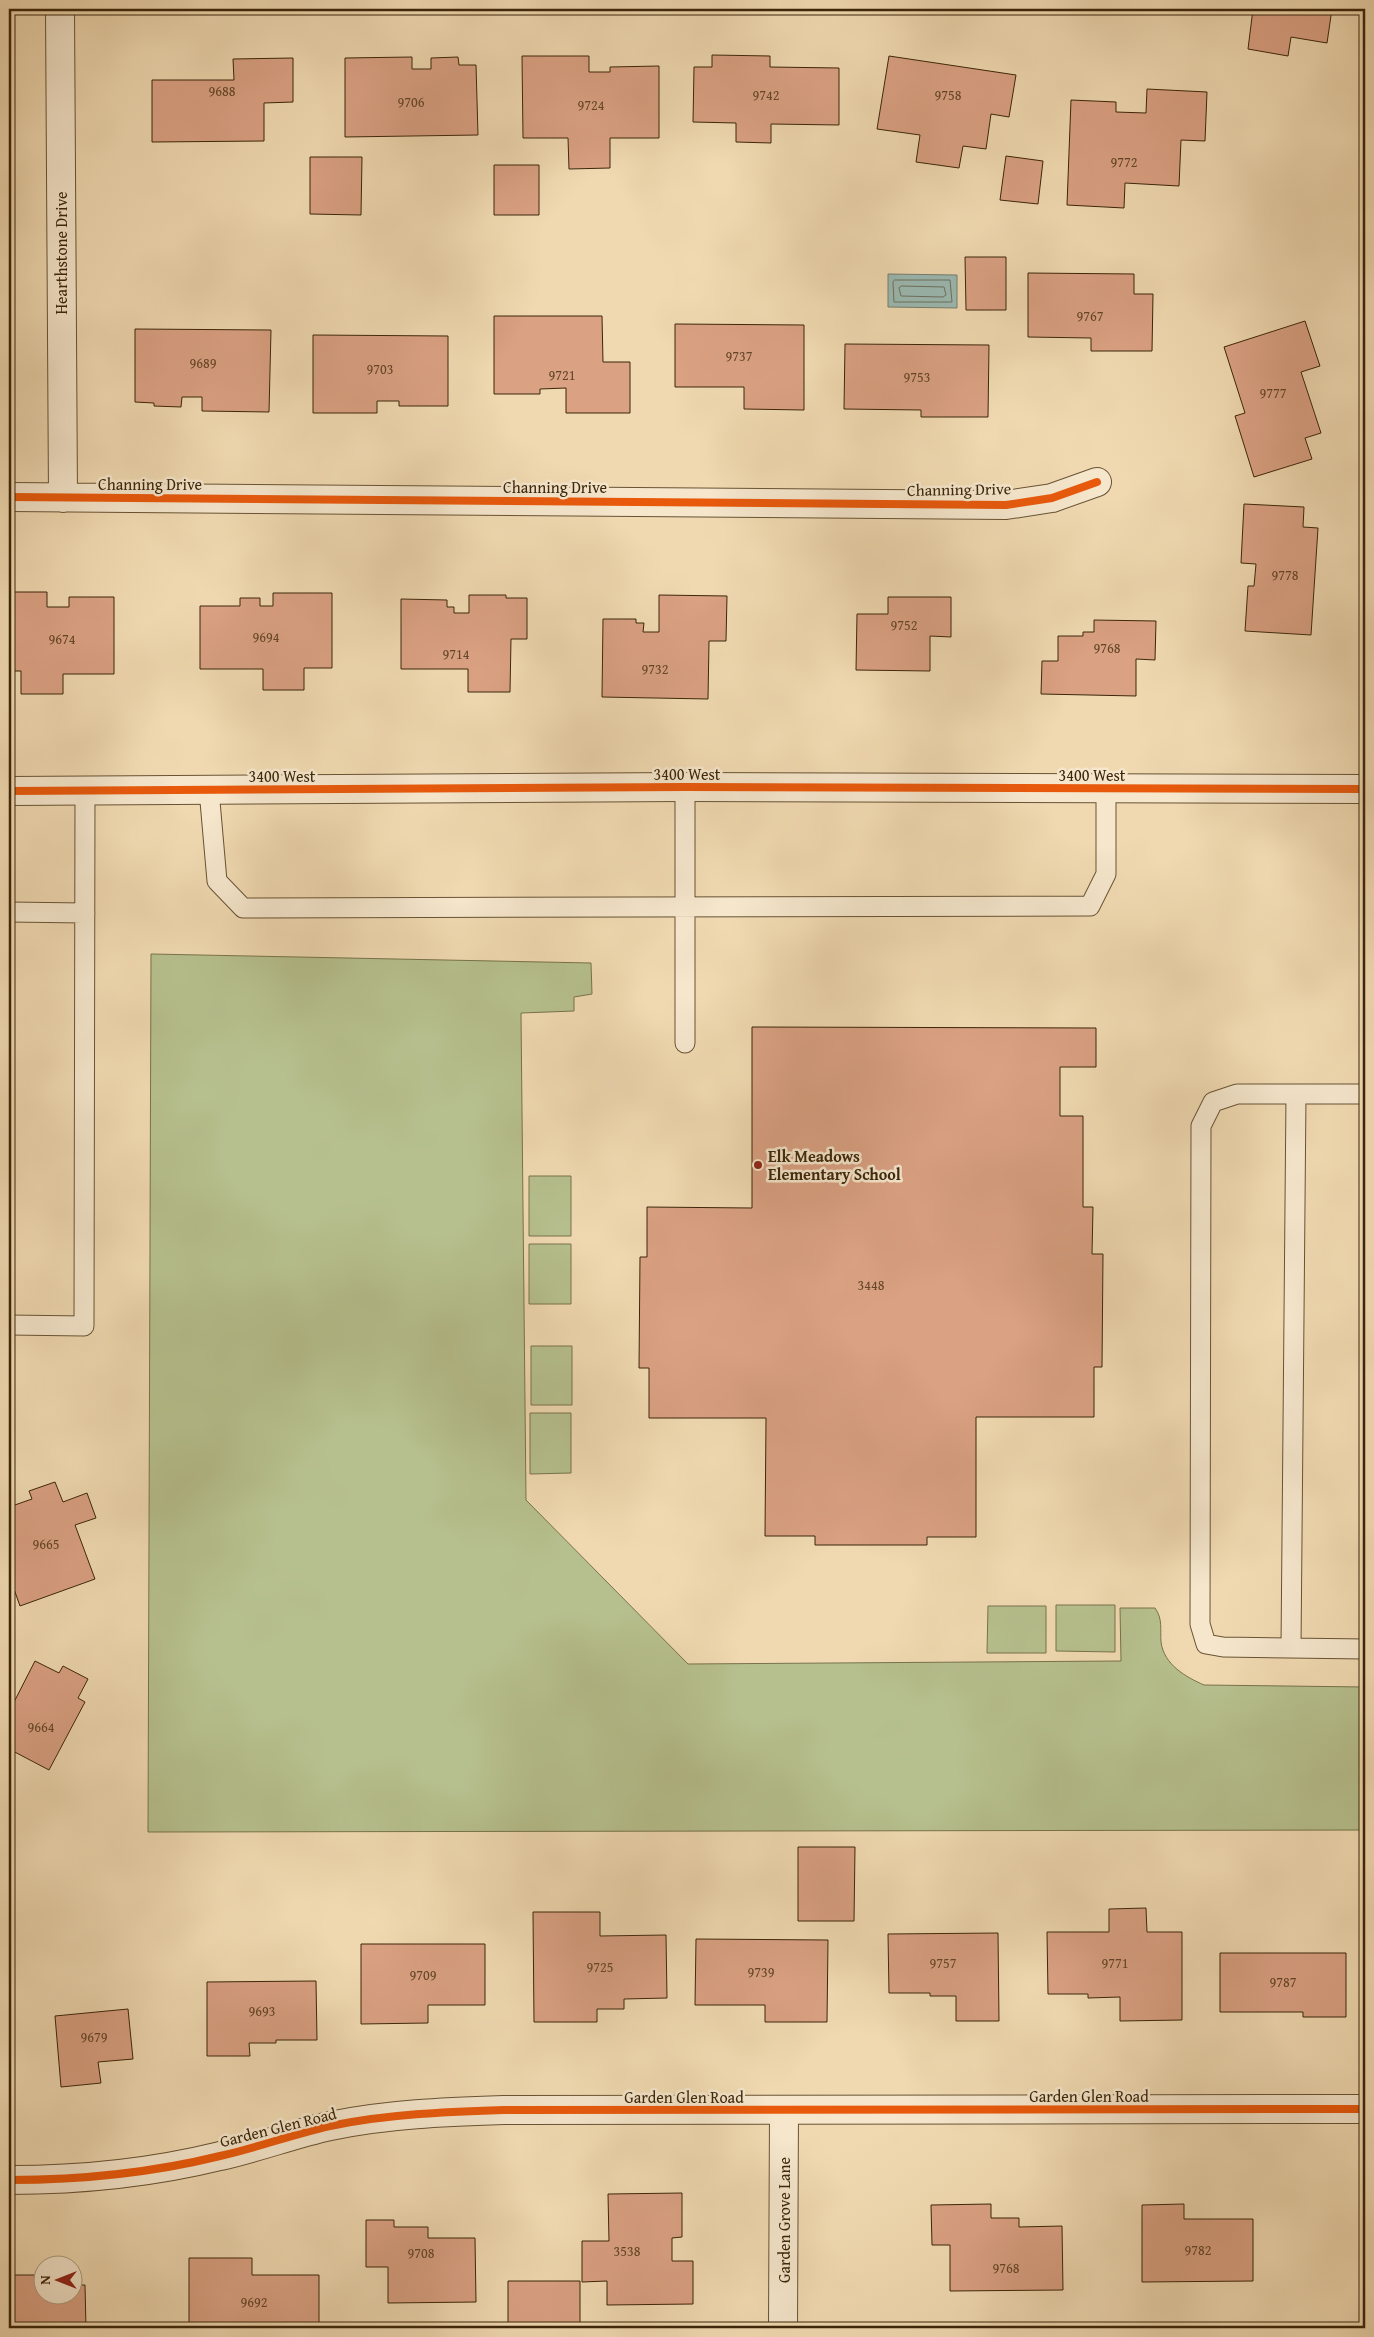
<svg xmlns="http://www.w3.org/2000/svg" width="1374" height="2337" font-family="'Gentium Book Plus',serif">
<rect width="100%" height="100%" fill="#f0d9b1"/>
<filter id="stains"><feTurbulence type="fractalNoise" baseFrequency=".004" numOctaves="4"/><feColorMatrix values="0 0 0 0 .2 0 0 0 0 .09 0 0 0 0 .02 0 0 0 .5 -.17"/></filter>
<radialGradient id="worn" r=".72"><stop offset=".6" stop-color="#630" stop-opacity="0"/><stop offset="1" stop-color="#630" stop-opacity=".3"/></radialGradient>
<!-- green -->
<path fill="#b6c08e" stroke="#78734c" d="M 151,954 L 591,963 L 592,994 L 574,997 L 574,1011 L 521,1013 L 526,1500 L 688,1664 L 1121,1661 L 1120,1608 L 1155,1608 C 1163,1619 1160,1629 1161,1642 C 1164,1665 1186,1677 1204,1685 L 1365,1687 L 1365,1830 L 148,1832 Z
M 529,1176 L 571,1176 L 571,1236 L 529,1236 Z
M 529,1244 L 571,1244 L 571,1304 L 529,1304 Z
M 531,1346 L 572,1346 L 572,1405 L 531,1405 Z
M 530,1413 L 571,1413 L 571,1473 L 530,1474 Z
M 1056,1605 L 1115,1605 L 1115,1652 L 1056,1651 Z
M 988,1606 L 1046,1606 L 1046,1653 L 987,1653 Z"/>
<!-- water -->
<path fill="#9bb9b2" stroke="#757e6f" d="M 888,274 L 957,275 L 957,308 L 888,307 Z"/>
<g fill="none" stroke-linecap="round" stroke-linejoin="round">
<!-- shore -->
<path stroke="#6b705e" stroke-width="1" d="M 895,280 L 950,280 L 952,302 L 894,302 L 893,282 Z
M 902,286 L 944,287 L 946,295 L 943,297 L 901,296 L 899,288 Z"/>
</g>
<!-- building -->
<path fill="#daa183" stroke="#3b260a" d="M 1253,9 L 1332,9 L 1327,43 L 1291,37 L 1288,56 L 1248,49 Z
M 712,55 L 770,56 L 770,67 L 839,68 L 839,125 L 771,124 L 771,143 L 736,142 L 736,123 L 693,122 L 694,67 L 712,67 Z
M 522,56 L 589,56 L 589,72 L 610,72 L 610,67 L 659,66 L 659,138 L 610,138 L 610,168 L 569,169 L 568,138 L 523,138 Z
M 889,56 L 1016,75 L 1009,117 L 991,114 L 986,149 L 963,146 L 959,168 L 916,162 L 920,135 L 877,129 Z
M 412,57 L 412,69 L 431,69 L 431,58 L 458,57 L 459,65 L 476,65 L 478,135 L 345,137 L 345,58 Z
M 293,58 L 293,102 L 264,103 L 264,141 L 152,142 L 152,80 L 234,80 L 233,59 Z
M 1147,89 L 1207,92 L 1205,141 L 1181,140 L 1179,186 L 1125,183 L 1124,208 L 1067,205 L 1071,100 L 1116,102 L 1116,112 L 1146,113 Z
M 1006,156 L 1043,161 L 1038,204 L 1000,200 Z
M 310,157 L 362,157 L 361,215 L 310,214 Z
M 494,165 L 539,165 L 539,215 L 494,215 Z
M 965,257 L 1006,257 L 1006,310 L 966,310 Z
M 1028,273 L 1134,274 L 1134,294 L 1153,294 L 1152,351 L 1091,351 L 1091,338 L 1028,337 Z
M 494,316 L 602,316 L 603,362 L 630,362 L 630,413 L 566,413 L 566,388 L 540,389 L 540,394 L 494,394 Z
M 1305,321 L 1320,366 L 1301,372 L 1321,433 L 1305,438 L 1312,459 L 1254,477 L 1235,416 L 1245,413 L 1224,347 Z
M 675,324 L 804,325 L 804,410 L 744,409 L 744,387 L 675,387 Z
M 135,329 L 271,330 L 269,412 L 202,411 L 202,397 L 182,397 L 181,407 L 154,406 L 154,403 L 135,402 Z
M 313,335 L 448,336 L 448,406 L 399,406 L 399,401 L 377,401 L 377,413 L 313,413 Z
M 845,344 L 989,345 L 988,417 L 921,417 L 921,410 L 844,409 Z
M 1244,504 L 1304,507 L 1303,527 L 1318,528 L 1311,635 L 1245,631 L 1248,586 L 1254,586 L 1256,564 L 1241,563 Z
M 9,592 L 47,592 L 47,607 L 69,607 L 69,597 L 114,597 L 114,674 L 63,674 L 63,694 L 21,694 L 21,671 L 9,671 Z
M 273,593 L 332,593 L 332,668 L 304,668 L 304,690 L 263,690 L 263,669 L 200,669 L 200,606 L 240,606 L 240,598 L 260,598 L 260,606 L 273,606 Z
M 469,595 L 506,595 L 506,598 L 527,598 L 527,639 L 511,639 L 510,692 L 468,692 L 468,669 L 401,669 L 401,599 L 447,600 L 447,607 L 454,607 L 454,613 L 469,613 Z
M 659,595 L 727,596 L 726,641 L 709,641 L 708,699 L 602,697 L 603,619 L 636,619 L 636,623 L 644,623 L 643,632 L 659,632 Z
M 888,597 L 951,597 L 951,637 L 930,636 L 930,671 L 856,670 L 857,614 L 888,614 Z
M 1094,620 L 1156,621 L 1155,660 L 1136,659 L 1136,696 L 1041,694 L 1042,661 L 1058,661 L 1058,636 L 1083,636 L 1083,632 L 1094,632 Z
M 752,1027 L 1096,1028 L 1096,1067 L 1060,1067 L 1060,1116 L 1083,1116 L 1083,1207 L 1093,1207 L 1092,1254 L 1103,1254 L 1102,1367 L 1094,1367 L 1094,1417 L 976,1417 L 976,1537 L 927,1537 L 927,1545 L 815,1545 L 815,1536 L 765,1536 L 766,1418 L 649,1418 L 649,1368 L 639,1368 L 640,1257 L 647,1257 L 647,1207 L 752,1208 Z
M 55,1482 L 63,1502 L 87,1493 L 96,1518 L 75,1525 L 95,1579 L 20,1606 L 9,1575 L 9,1544 L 11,1544 L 9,1538 L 9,1507 L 32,1499 L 29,1491 Z
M 35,1661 L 59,1673 L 63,1666 L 88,1679 L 78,1698 L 85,1702 L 49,1770 L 9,1749 L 9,1702 L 13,1704 Z
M 798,1847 L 855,1847 L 854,1921 L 798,1921 Z
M 1146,1908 L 1147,1932 L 1182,1932 L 1182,2020 L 1120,2021 L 1120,1997 L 1088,1998 L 1088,1994 L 1048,1994 L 1047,1932 L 1109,1932 L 1109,1909 Z
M 533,1912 L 600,1912 L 600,1936 L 666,1935 L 667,1998 L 624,1999 L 624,2009 L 597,2009 L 597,2022 L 534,2022 Z
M 998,1933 L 999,2021 L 956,2021 L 956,1996 L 930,1996 L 930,1993 L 889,1993 L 888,1934 Z
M 696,1939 L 828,1940 L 827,2022 L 765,2022 L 765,2005 L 695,2005 Z
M 361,1944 L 485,1944 L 485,2005 L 428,2005 L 428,2023 L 361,2024 Z
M 1220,1953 L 1346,1953 L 1346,2017 L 1303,2017 L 1303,2012 L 1220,2012 Z
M 316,1981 L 317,2040 L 276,2040 L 276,2043 L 249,2043 L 250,2056 L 207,2056 L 207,1982 Z
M 128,2009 L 133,2059 L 98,2062 L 101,2083 L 61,2087 L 55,2016 Z
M 682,2193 L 682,2237 L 672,2238 L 672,2261 L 693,2261 L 693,2304 L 607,2305 L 607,2281 L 582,2282 L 582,2241 L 609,2241 L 608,2194 Z
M 991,2204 L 991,2218 L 1019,2218 L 1019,2227 L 1062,2226 L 1063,2290 L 950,2291 L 950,2245 L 932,2245 L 931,2205 Z
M 1184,2204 L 1184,2219 L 1253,2219 L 1253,2281 L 1142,2282 L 1142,2205 Z
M 366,2220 L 394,2220 L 394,2227 L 428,2227 L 428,2238 L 475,2238 L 476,2302 L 388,2303 L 388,2267 L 366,2267 Z
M 189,2258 L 252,2258 L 252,2275 L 319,2275 L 319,2328 L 189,2328 Z
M 10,2275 L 42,2275 L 42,2294 L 72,2294 L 72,2285 L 85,2285 L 86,2328 L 10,2328 Z
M 508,2281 L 580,2281 L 580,2327 L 508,2328 Z"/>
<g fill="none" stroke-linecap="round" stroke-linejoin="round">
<defs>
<path id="lane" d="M 685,787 L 685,1043
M 209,790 L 217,881 L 243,908 L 1090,906 L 1106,874 L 1106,789
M 9,912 L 85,913
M 1365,1094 L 1237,1094 L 1213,1102 L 1201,1126 L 1200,1624 L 1206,1644 L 1223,1647 L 1365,1649
M 9,1325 L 84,1326 L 85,791
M 1291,1648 L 1296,1094"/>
<path id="street" d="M 60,9 L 63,498
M 9,497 L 1006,505 L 1052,498 L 1097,482
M 9,791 L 685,787 L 1365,789
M 9,2180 C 79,2180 151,2173 220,2156 C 257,2148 293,2134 330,2126 C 387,2114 445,2112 504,2110 L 1365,2109
M 783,2328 L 784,2111"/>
</defs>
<!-- lane casing -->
<use href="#lane" stroke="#685334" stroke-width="21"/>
<!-- street casing -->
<use href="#street" stroke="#685334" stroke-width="30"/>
<!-- lane -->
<use href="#lane" stroke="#f5e6cc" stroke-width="19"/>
<!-- street -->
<use href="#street" stroke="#f5e6cc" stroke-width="28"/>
<defs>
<path id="cycleway" d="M 9,497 L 1006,505 L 1052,498 L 1097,482
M 9,791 L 685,787 L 1365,789
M 9,2180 C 79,2180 151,2173 220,2156 C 257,2148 293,2134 330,2126 C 387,2114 445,2112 504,2110 L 1365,2109"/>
</defs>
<!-- cycleway casing -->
<use href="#cycleway" stroke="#f5e6cc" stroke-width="11"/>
<!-- cycleway -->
<use href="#cycleway" stroke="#e8590c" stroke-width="8"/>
</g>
<!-- markers -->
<circle fill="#8f2418" stroke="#f5e6cc" stroke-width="2" cx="758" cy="1165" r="5"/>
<g text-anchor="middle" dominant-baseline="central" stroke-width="5" stroke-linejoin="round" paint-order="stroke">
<!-- number labels -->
<g font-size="14" fill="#634528">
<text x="222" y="91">9688</text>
<text x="766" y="95">9742</text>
<text x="948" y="95">9758</text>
<text x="411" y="102">9706</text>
<text x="591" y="105">9724</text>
<text x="1124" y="162">9772</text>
<text x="1090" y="316">9767</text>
<text x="739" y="356">9737</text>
<text x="203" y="363">9689</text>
<text x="380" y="369">9703</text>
<text x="562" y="375">9721</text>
<text x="917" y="377">9753</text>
<text x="1273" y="393">9777</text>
<text x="1285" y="575">9778</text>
<text x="904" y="625">9752</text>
<text x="266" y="637">9694</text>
<text x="62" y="639">9674</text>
<text x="1107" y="648">9768</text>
<text x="456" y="654">9714</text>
<text x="655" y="669">9732</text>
<text x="871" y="1285">3448</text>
<text x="46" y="1544">9665</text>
<text x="41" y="1727">9664</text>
<text x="943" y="1963">9757</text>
<text x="1115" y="1963">9771</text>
<text x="600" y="1967">9725</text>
<text x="761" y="1972">9739</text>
<text x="423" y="1975">9709</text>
<text x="1283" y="1982">9787</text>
<text x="262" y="2011">9693</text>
<text x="94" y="2037">9679</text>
<text x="1198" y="2250">9782</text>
<text x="627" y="2251">3538</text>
<text x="421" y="2253">9708</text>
<text x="1006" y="2268">9768</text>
<text x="254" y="2302">9692</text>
</g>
<!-- street labels -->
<g font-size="16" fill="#3b260a" stroke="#f5e6cc">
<text transform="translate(61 253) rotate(-90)">Hearthstone Drive</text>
<text x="150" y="484">Channing Drive</text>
<text x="555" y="487">Channing Drive</text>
<text transform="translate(959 489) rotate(-1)">Channing Drive</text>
<text x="687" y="774">3400 West</text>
<text x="1092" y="775">3400 West</text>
<text x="282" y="776">3400 West</text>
<text x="1089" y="2096">Garden Glen Road</text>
<text x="684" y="2097">Garden Glen Road</text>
<text transform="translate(278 2127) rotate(-14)">Garden Glen Road</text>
<text transform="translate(784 2220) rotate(-90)">Garden Grove Lane</text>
</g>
<!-- poi labels -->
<g font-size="16" font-weight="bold" fill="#3b260a" stroke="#f5e6cc" text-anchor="start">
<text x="768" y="1156">Elk Meadows<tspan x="768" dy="18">Elementary School</tspan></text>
</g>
</g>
<!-- margin -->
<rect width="1374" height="2337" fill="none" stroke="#f0d9b1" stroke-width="30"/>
<rect x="10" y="10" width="1354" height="2317" fill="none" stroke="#3b260a" stroke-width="2.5"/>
<rect x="15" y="15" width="1344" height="2307" fill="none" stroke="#3b260a"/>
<!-- north arrow -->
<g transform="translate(58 2280) rotate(270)"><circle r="24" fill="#f5e6cc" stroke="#ab997e"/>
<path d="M0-4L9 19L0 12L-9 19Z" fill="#8f2418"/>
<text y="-8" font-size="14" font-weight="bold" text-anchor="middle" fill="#3b260a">N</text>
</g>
<rect width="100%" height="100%" filter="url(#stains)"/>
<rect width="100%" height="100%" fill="url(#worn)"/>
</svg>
